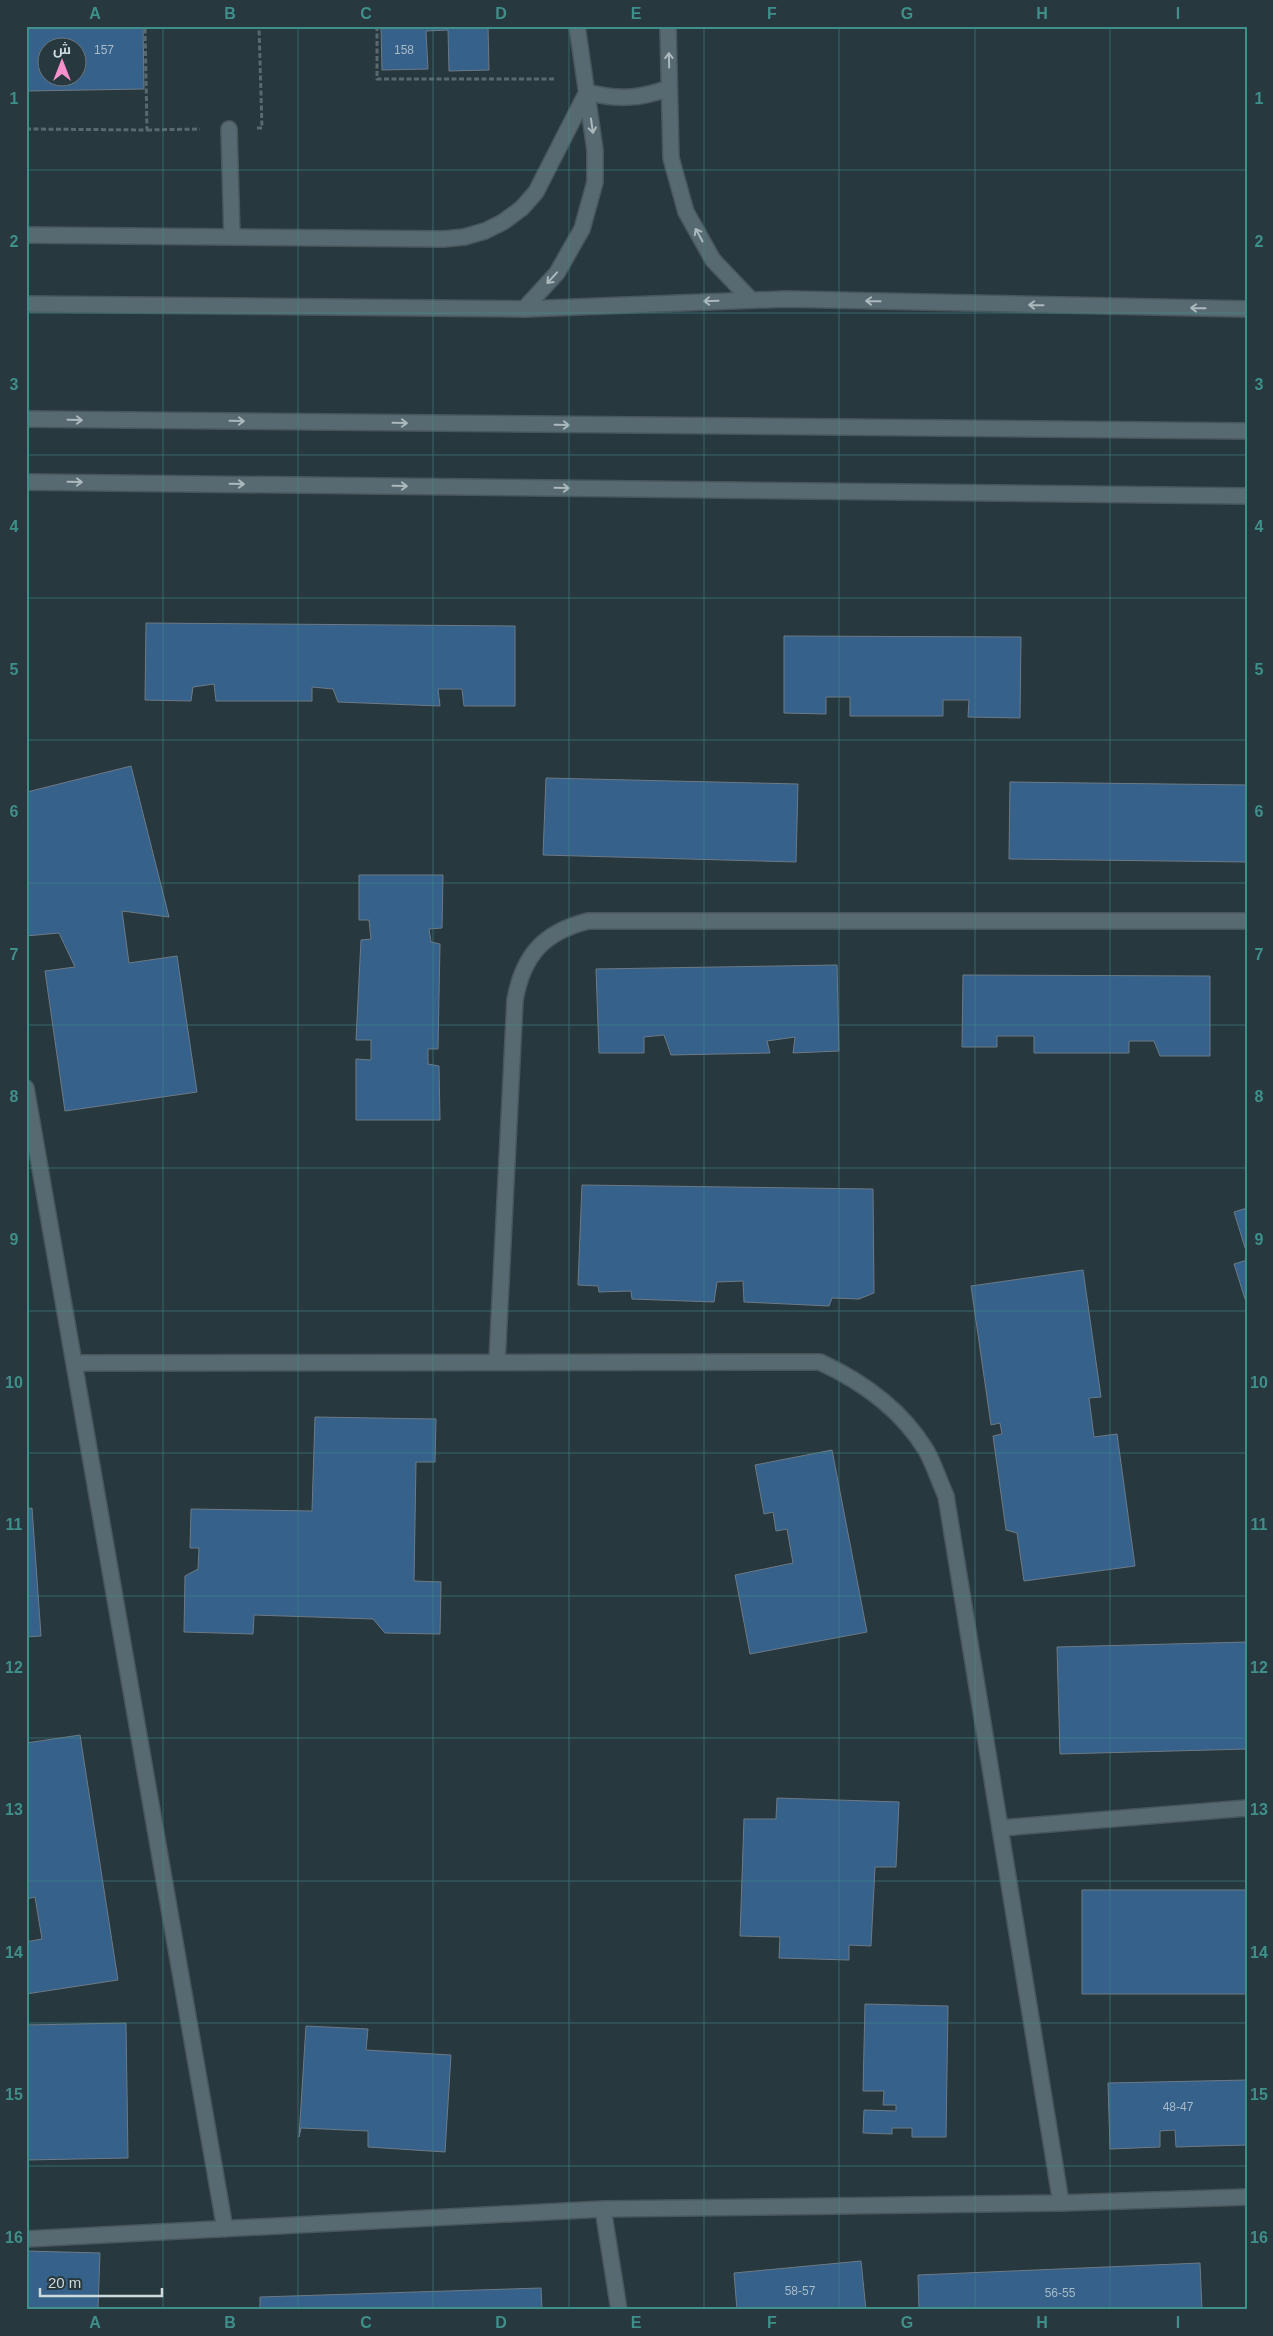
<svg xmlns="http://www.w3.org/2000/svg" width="1273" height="2336" font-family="Helvetica,Cairo,sans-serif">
<rect width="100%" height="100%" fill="#28383f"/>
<!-- building -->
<path fill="#35618a" stroke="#6d7a86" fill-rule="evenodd" d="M 26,26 L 143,26 L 144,89 L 26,91 ZM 48,48 L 78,48 L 78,78 L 48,78 Z
M 381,26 L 488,26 L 489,70 L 449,71 L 448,30 L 426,31 L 428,69 L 382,70 Z
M 146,623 L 515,626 L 515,706 L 464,706 L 462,689 L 438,689 L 440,706 L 338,702 L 333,689 L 312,687 L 312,701 L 216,701 L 214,684 L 193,687 L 191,701 L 145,700 Z
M 784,636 L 1021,637 L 1020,718 L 968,717 L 969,700 L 943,700 L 943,716 L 850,716 L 850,697 L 826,697 L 826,714 L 784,713 Z
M 131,766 L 169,917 L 122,911 L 129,963 L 177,956 L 197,1092 L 65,1111 L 45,971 L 75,967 L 59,933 L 26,936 L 26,796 L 27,792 Z
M 546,778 L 798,784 L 796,862 L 543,855 Z
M 1010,782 L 1247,785 L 1247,862 L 1009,859 Z
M 359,875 L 443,875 L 442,928 L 429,929 L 431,942 L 440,944 L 438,1049 L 428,1049 L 428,1064 L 439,1066 L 440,1120 L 356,1120 L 356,1059 L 371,1060 L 371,1040 L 356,1040 L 361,940 L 371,939 L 369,920 L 359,920 Z
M 837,965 L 839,1051 L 793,1053 L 795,1037 L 767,1041 L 770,1053 L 671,1055 L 664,1035 L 644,1037 L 644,1053 L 599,1053 L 596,969 Z
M 963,975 L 1210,976 L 1210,1056 L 1160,1056 L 1154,1041 L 1129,1041 L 1129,1053 L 1034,1053 L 1034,1036 L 997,1036 L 997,1047 L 962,1047 Z
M 582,1185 L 873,1189 L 874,1293 L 859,1299 L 832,1298 L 829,1306 L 744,1302 L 743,1281 L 717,1282 L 714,1302 L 632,1299 L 631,1291 L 599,1292 L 598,1286 L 578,1285 Z
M 1247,1208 L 1247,1254 L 1234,1212 Z
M 1247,1260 L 1247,1305 L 1234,1264 Z
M 1083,1270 L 1101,1397 L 1089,1398 L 1094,1437 L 1117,1434 L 1135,1566 L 1024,1581 L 1017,1533 L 1006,1530 L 993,1436 L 1002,1434 L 1000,1423 L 991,1425 L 971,1286 Z
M 315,1417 L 436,1419 L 435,1462 L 416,1462 L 414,1581 L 441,1582 L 440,1634 L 385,1633 L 373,1619 L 254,1615 L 253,1634 L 184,1632 L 185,1576 L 198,1569 L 199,1548 L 190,1548 L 191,1509 L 312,1511 Z
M 832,1450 L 867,1632 L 750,1654 L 735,1575 L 793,1563 L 787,1529 L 776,1531 L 773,1512 L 764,1514 L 755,1465 Z
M 32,1508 L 41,1636 L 26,1637 L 26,1509 Z
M 1247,1642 L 1247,1749 L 1060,1754 L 1057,1647 Z
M 80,1735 L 118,1980 L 26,1994 L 26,1942 L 42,1939 L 35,1897 L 26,1899 L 26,1743 Z
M 777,1798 L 899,1802 L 896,1867 L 875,1867 L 871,1946 L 849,1945 L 849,1960 L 779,1958 L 780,1937 L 740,1936 L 744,1819 L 776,1819 Z
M 1082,1890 L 1247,1890 L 1247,1994 L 1082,1994 Z
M 865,2004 L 948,2006 L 946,2137 L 912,2137 L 912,2128 L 892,2128 L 892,2134 L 863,2133 L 864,2110 L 896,2111 L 896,2105 L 883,2105 L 884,2091 L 863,2091 Z
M 126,2023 L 128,2158 L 26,2160 L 26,2025 Z
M 306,2026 L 368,2029 L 366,2050 L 451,2055 L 445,2152 L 368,2147 L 368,2131 L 301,2128 L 299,2137 Z
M 1247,2080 L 1247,2145 L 1176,2147 L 1175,2130 L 1160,2131 L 1160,2147 L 1110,2149 L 1108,2083 Z
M 26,2251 L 100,2253 L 98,2309 L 115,2310 L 26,2310 Z
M 861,2261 L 866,2310 L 737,2310 L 734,2273 Z
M 1200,2263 L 1202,2310 L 919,2310 L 918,2275 Z
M 541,2288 L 542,2310 L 260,2310 L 260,2297 Z"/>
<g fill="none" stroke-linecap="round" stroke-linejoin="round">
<defs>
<path id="service" d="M 229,129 L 232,237"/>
<path id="minor" d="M 668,26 L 671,158 L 686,212 L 713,260 L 751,300
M 26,235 L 443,239 L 464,237 L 485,231 L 503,222 L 522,208 L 536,192 L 587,92 C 617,100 640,99 669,88
M 524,309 L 557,273 L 582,229 L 595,182 L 595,150 L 577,26
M 26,482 L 1247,496
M 26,1088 L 225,2229
M 497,1362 L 515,1000 C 523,955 544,932 588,921 L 1247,921
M 74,1363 L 820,1362 C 863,1382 901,1409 926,1450 C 934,1464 939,1481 946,1496 L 1061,2203
M 1001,1828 L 1247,1808
M 603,2209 L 619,2310
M 26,2239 L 603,2209 L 1061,2203 L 1247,2197"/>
<path id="tertiary" d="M 26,304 L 524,309 L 786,299 L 1247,309
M 26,419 L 1247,431"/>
</defs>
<!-- service casing -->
<use href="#service" stroke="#48575c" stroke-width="18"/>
<!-- minor casing -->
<use href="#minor" stroke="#48575c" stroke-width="18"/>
<!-- tertiary casing -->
<use href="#tertiary" stroke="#48575c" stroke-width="18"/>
<!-- path -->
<path stroke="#5a696f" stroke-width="3" stroke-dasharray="5 2.5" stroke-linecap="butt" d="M 377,26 L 377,79 L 556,79
M 257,128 L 262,128 L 259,27
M 26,129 L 147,130 L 145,26
M 147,130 L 200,129"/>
<!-- service -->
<use href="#service" stroke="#586a71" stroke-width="15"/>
<!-- minor -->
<use href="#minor" stroke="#586a71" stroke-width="15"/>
<!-- tertiary -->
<use href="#tertiary" stroke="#586a71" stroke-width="15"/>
</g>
<!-- one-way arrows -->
<defs><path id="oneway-shaft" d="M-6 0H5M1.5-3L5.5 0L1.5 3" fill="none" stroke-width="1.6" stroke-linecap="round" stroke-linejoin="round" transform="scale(1.25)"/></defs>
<g stroke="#abb8bc">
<use href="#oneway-shaft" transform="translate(669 60) rotate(-91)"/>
<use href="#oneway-shaft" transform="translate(592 126) rotate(82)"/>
<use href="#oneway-shaft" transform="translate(699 235) rotate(-119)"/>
<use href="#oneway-shaft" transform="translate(552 278) rotate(132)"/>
<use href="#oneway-shaft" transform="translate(711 301) rotate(178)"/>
<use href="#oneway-shaft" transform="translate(873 301) rotate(-179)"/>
<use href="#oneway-shaft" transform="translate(1036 305) rotate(-179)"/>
<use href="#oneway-shaft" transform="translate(1198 308) rotate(-179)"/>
<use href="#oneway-shaft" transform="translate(75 420) rotate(1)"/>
<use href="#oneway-shaft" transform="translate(237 421) rotate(1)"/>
<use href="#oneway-shaft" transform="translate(400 423) rotate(1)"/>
<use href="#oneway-shaft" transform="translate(562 425) rotate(1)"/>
<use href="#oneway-shaft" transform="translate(75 482) rotate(1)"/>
<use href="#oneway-shaft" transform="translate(237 484) rotate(1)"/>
<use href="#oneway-shaft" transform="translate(400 486) rotate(1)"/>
<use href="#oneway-shaft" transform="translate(562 488) rotate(1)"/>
</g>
<!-- grid -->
<path fill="none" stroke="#3f8f8a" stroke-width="1" stroke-opacity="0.55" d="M 163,26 L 163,2310M 298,26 L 298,2310M 433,26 L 433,2310M 569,26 L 569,2310M 704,26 L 704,2310M 839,26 L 839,2310M 975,26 L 975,2310M 1110,26 L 1110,2310M 26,170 L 1247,170M 26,313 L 1247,313M 26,455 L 1247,455M 26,598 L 1247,598M 26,740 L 1247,740M 26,883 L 1247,883M 26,1025 L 1247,1025M 26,1168 L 1247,1168M 26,1311 L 1247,1311M 26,1453 L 1247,1453M 26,1596 L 1247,1596M 26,1738 L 1247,1738M 26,1881 L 1247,1881M 26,2023 L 1247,2023M 26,2166 L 1247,2166"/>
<g text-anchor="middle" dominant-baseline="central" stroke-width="4" stroke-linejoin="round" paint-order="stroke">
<!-- number labels -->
<g font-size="12" fill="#a8bbc8">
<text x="104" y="50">157</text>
<text x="404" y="50">158</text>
<text x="1178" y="2107">48-47</text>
<text x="800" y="2291">58-57</text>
<text x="1060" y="2293">56-55</text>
</g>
</g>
<!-- border -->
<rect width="1273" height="2336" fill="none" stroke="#28383f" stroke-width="55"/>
<!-- north arrow -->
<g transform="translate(62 62)"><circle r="24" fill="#28383f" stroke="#6a787e"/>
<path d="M0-4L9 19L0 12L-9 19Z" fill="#f890cc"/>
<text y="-8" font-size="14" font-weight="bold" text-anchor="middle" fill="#ced9dc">ش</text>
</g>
<!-- scale -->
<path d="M40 2288v8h122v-8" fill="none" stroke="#ced9dc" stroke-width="2.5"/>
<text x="48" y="2288" font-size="15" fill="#ced9dc" stroke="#28383f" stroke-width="4" paint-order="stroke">20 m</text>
<rect x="28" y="28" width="1218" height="2280" fill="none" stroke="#3f8f8a" stroke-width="2"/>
<g font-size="16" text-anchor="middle" font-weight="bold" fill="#3f8f8a">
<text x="95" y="19">A</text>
<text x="230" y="19">B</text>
<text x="366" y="19">C</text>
<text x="501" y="19">D</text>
<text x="636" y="19">E</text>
<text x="772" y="19">F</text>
<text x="907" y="19">G</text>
<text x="1042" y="19">H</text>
<text x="1178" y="19">I</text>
<text x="14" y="104">1</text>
<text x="1259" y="104">1</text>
<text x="14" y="247">2</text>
<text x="1259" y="247">2</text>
<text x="14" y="390">3</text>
<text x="1259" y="390">3</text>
<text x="14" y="532">4</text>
<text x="1259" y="532">4</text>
<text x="14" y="675">5</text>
<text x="1259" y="675">5</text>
<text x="14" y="817">6</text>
<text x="1259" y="817">6</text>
<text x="14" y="960">7</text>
<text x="1259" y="960">7</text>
<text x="14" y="1102">8</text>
<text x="1259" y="1102">8</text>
<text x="14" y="1245">9</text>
<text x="1259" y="1245">9</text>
<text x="14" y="1388">10</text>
<text x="1259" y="1388">10</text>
<text x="14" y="1530">11</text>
<text x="1259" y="1530">11</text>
<text x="14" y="1673">12</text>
<text x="1259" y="1673">12</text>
<text x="14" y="1815">13</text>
<text x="1259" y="1815">13</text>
<text x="14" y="1958">14</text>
<text x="1259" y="1958">14</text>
<text x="14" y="2100">15</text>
<text x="1259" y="2100">15</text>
<text x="14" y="2243">16</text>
<text x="1259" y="2243">16</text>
<text x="95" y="2328">A</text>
<text x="230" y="2328">B</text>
<text x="366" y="2328">C</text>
<text x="501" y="2328">D</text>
<text x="636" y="2328">E</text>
<text x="772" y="2328">F</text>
<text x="907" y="2328">G</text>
<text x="1042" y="2328">H</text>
<text x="1178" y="2328">I</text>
</g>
</svg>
